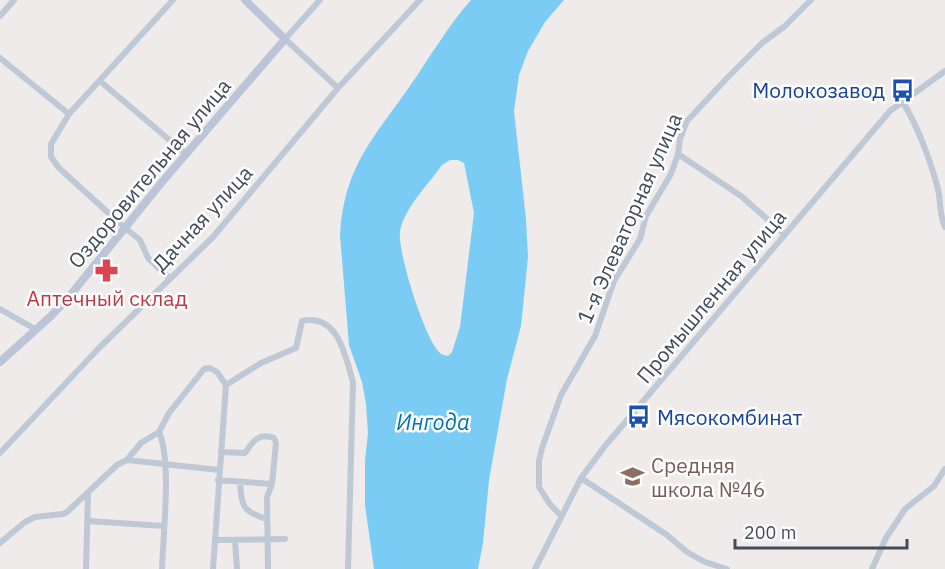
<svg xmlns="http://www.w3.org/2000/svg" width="945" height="569" font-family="'IBM Plex Sans',sans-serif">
<rect width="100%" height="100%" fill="#eeebea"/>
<!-- water -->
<path fill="#7bccf4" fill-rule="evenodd" d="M 471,0 L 564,0 L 545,22 L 528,51 L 519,75 L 514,111 L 526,219 L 528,257 L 521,326 L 507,379 L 489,480 L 483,543 L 478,569 L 374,569 L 365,505 L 365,460 L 368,433 L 366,404 L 362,382 L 349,345 L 340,235 C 344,165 375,137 412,83 C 431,55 449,25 471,0 ZM 458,160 L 464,163 L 474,213 L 460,327 L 452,352 L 448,356 C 445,355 442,355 440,353 C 425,340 397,251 400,231 C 405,207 428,185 442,165 L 450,160 Z"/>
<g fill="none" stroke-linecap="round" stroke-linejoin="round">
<!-- street -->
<path stroke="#bfc8d5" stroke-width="6" d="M 320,0 L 285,39 L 338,88
M 0,16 L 14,0
M 0,58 L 69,114
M 100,81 L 186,154
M 902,101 C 917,124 931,162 938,189 C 941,202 939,215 945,227
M 678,154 L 741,196 L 784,234
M 169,278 L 148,258 L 140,240 L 125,228 L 59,168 L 51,157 L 51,144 L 69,114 L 173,0
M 0,309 L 35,329
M 159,432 C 172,461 163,535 162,569
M 221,452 L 245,453 C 252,442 259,432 274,438 L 276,443 L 272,484 L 267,497 L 268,569
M 0,453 L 99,348 L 213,237 L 338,88 L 420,0
M 127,460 L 141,443 L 159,432 L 169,413 L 204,369 L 210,368 L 217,372 L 226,385 L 261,363 L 296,348 L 302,321 C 338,313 345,355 353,382 L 348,569
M 581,478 L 667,535 L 687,552 L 705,562 L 727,569
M 218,480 L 272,484
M 240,482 C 241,506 243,512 267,519
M 561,516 L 549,503 L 539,487 L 539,461 L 542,448 L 561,395 L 595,336 L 614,281 L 640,239 L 646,216 L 671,174 L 678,154 L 680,139 L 687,121 L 728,77 L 762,43 L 785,26 L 811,0
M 88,521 L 164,526
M 215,540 L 285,539
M 235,541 L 237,569
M 0,543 L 25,522 L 35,517 L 63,514 L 67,512 L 117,465 L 127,460 L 219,470
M 86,569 L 88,494
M 213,569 L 226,385
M 535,569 L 581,478 L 605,446 L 890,111 L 945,71
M 872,569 L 886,538 L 905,509 L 934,486 L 945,469"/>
<!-- secondary -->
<path stroke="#bbc5d7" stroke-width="8" d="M 0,362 L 51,316 L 68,298 L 162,182 L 285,39 L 245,0"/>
</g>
<!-- icons -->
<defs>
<symbol id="bus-bare" viewBox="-9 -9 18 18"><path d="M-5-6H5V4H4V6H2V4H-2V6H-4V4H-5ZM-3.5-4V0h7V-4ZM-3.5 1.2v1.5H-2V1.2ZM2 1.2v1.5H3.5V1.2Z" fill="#1a4fb4" stroke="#fff" stroke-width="2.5" paint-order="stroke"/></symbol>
<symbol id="pharmacy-bare" viewBox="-9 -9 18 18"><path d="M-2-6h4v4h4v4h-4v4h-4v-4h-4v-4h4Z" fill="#e0444e" stroke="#fff" stroke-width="2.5" paint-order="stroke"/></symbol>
<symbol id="school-bare" viewBox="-9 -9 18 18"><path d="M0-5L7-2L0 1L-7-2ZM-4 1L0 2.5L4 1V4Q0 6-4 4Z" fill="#8d6e63" stroke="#fff" stroke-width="2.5" paint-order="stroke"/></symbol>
</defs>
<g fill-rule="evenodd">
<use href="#bus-bare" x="886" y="74" width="33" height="33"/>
<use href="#pharmacy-bare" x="90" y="254" width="33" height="33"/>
<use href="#bus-bare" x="622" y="400" width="33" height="33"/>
<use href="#school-bare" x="616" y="460" width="33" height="33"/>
</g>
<g text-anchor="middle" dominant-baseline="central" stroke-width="5" stroke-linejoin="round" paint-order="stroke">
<!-- transit labels -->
<g font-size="21" fill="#164399" stroke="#fff" text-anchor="end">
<text x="885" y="90">Молокозавод</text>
<text x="657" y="417" text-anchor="start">Мясокомбинат</text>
</g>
<!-- street labels -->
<g font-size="21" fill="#424c5a" stroke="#fff">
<text transform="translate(149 173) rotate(-50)">Оздоровительная улица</text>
<text transform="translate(202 218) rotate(-47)">Дачная улица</text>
<text transform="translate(629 218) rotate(-66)">1-я Элеваторная улица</text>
<text transform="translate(711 296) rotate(-50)">Промышленная улица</text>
</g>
<!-- health labels -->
<g font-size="21" fill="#be3a42" stroke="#fff">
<text x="107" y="298">Аптечный склад</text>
</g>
<!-- education labels -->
<g font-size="21" fill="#785e54" stroke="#fff" text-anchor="start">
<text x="651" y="465">Средняя<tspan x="651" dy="24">школа №46</tspan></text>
</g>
<!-- water labels -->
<g font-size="22" font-style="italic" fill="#0075af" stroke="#fff">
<text x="433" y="421">Ингода</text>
</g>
</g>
<!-- scale -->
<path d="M735 539v9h172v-9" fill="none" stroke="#424c5a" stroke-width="3"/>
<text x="744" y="539" font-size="18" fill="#424c5a" stroke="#ffffff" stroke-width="4.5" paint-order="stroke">200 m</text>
</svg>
